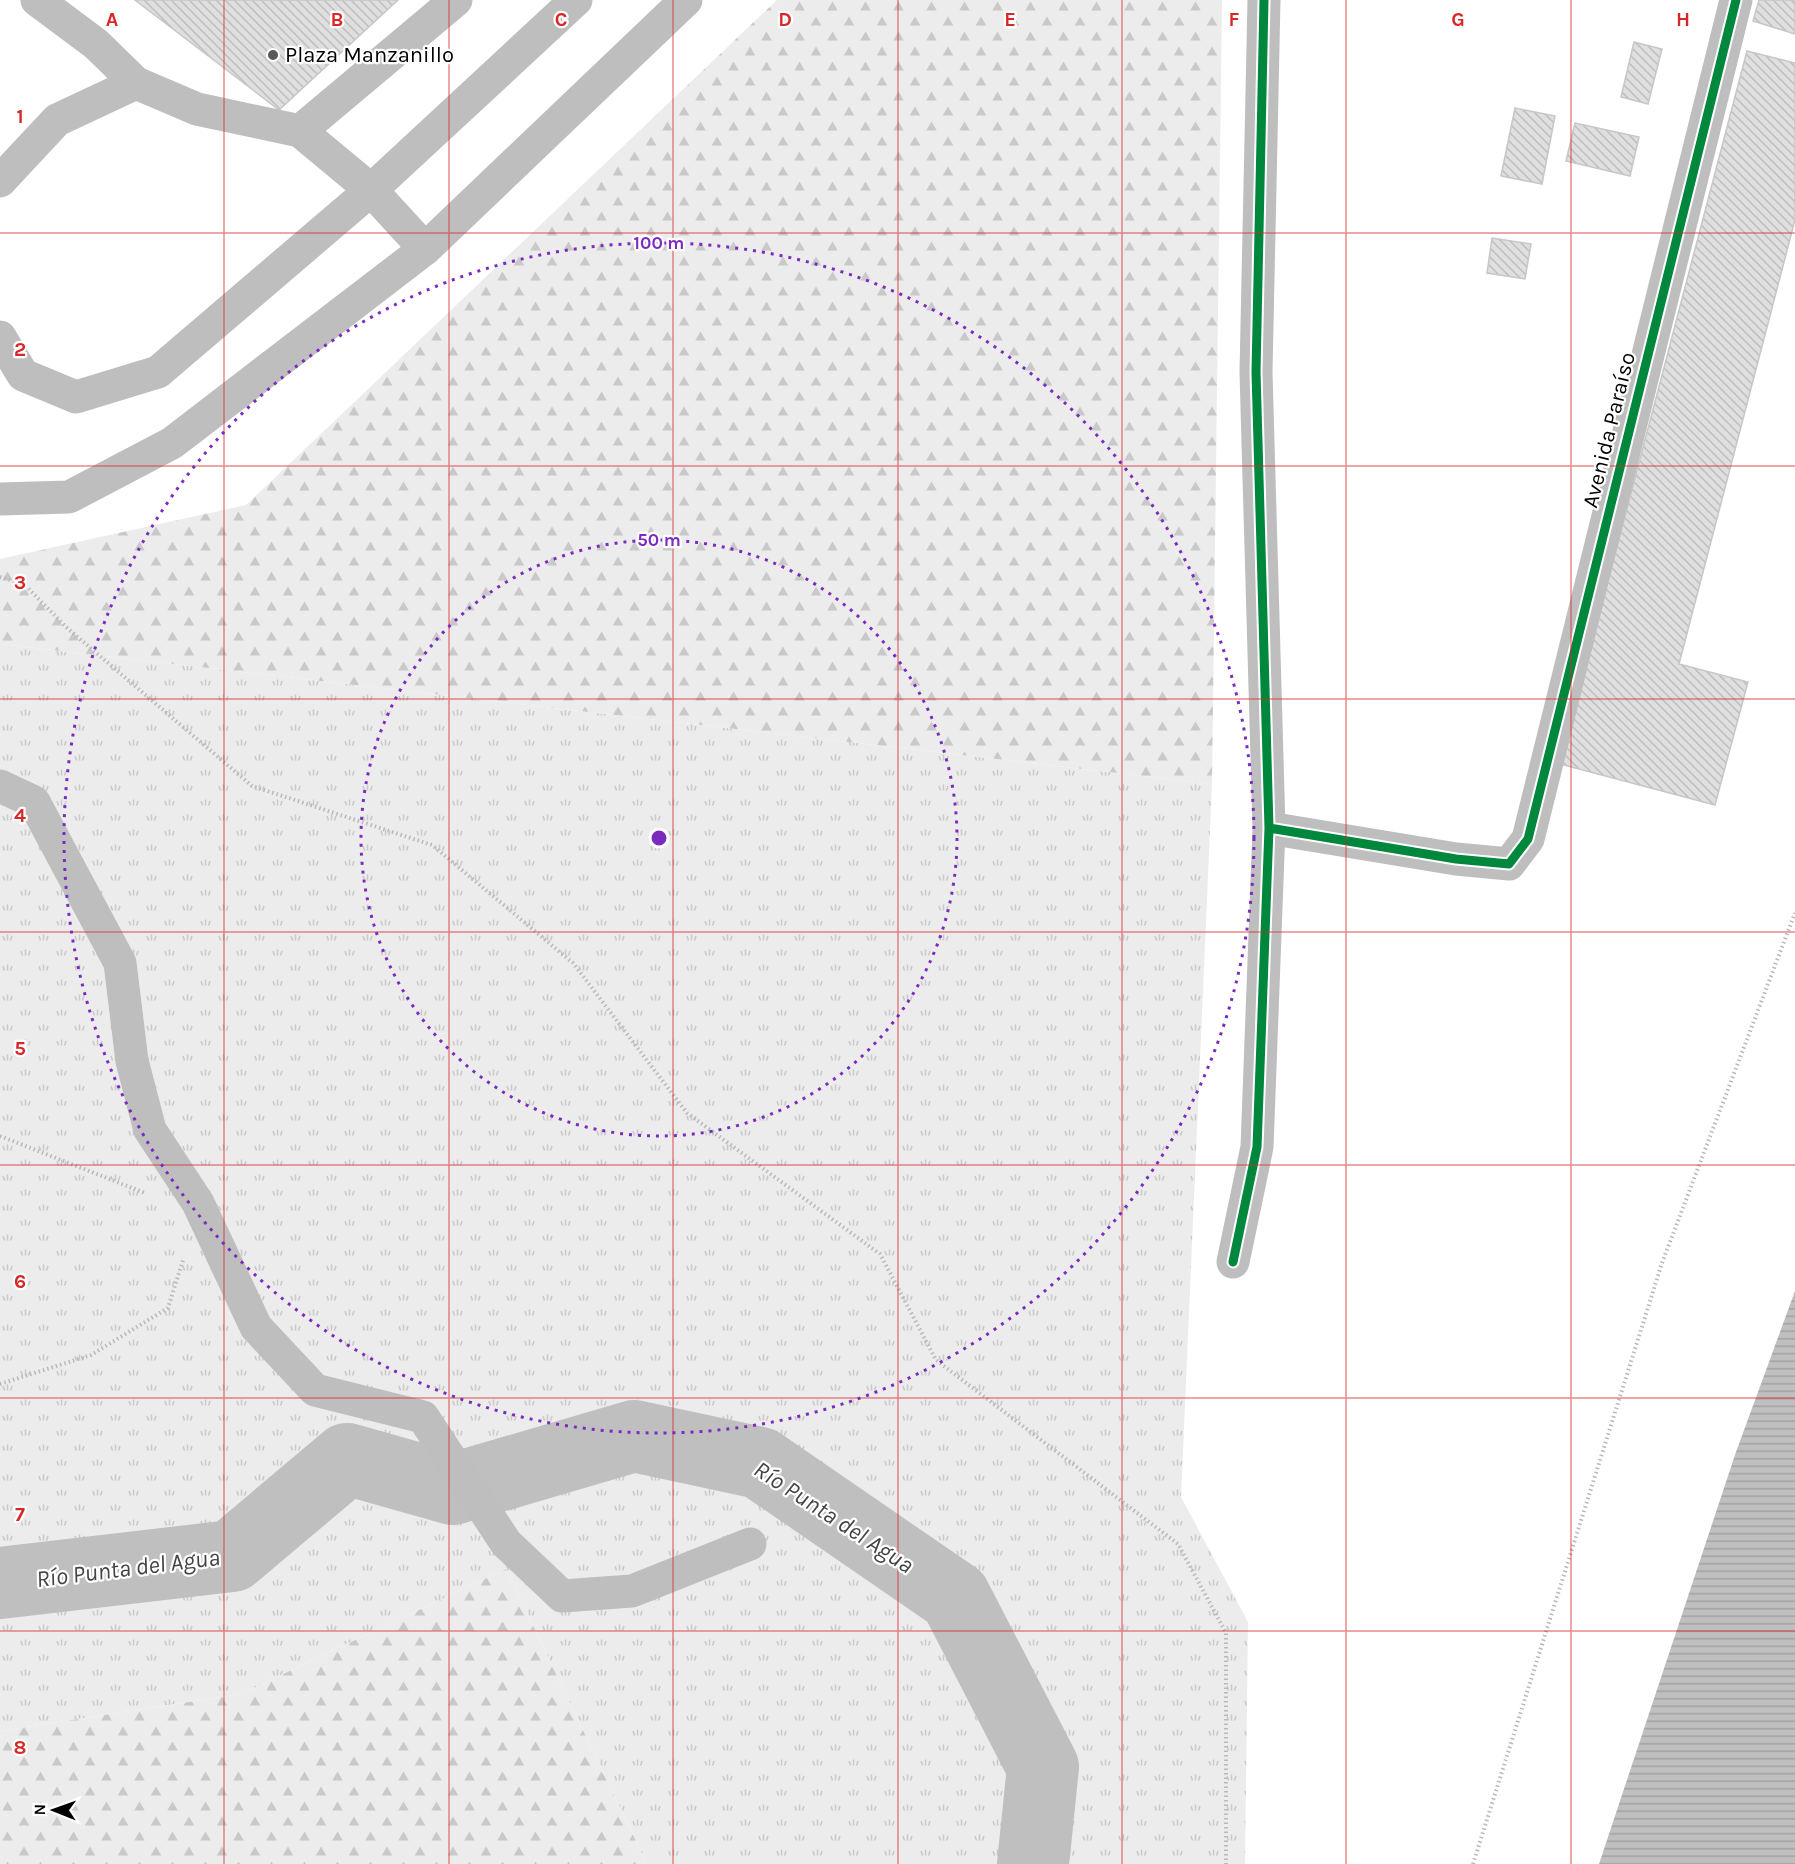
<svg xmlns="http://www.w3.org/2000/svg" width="1795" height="1864" font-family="Karla,sans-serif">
<defs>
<pattern id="grass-tufts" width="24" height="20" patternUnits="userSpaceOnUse" patternTransform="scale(1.5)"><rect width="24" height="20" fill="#ececec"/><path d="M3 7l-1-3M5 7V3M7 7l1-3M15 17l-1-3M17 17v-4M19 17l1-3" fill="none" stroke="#c9c9c9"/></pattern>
<pattern id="forest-firs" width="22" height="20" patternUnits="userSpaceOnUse" patternTransform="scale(1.5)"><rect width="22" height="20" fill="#ececec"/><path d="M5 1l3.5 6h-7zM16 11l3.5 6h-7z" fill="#c9c9c9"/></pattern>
<pattern id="water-rules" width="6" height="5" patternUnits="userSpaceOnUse" patternTransform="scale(1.5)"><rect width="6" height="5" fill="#bfbfbf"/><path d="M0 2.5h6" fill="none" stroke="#a2a2a2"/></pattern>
<pattern id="building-back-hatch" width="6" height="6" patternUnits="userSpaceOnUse" patternTransform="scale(1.5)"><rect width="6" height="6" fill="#dfdfdf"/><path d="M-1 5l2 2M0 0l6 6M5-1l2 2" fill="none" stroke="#bebebe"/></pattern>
</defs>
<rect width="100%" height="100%" fill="#fff"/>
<!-- grass -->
<path fill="url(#grass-tufts)" d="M 0,644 L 1212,784 L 1181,1497 L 1248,1622 L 1245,1864 L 647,1864 L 506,1569 L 241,1694 L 0,1731 Z"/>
<!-- forest -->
<path fill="url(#forest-firs)" d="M 777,0 L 1222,0 L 1212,784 L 0,644 L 0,559 L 246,505 Z
M 506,1569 L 647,1864 L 0,1864 L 0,1731 L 241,1694 Z"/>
<!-- water -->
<path fill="url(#water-rules)" d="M 1795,1291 L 1795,1864 L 1599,1864 L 1736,1452 Z"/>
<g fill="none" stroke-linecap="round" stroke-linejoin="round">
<!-- river -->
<path stroke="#bfbfbf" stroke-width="72" d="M 0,1583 L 232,1556 L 347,1459 L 453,1489 L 634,1436 L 760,1463 L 955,1597 L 1043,1767 L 1033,1864"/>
</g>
<!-- building -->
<path fill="url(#building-back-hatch)" stroke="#c7c7c7" stroke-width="1.5" d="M 135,0 L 398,0 L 279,110 Z
M 1759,0 L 1795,0 L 1795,34 L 1753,21 Z
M 1634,42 L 1662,49 L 1648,104 L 1621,97 Z
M 1747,51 L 1795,63 L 1795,220 L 1679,664 L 1748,682 L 1715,805 L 1560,764 Z
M 1515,108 L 1555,116 L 1542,184 L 1501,176 Z
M 1575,123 L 1639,137 L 1630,176 L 1566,161 Z
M 1492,238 L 1531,244 L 1525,279 L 1487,273 Z"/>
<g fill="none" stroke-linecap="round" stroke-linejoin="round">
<!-- path -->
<path stroke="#b9b9b9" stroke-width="4" stroke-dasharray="1.5 3" stroke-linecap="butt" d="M 0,577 L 24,584 L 66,627 L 252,786 L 432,845 L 573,963 L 687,1113 L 880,1254 L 936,1360 L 1178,1544 L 1226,1633 L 1226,1864
M 0,1136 L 145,1193
M 0,1384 L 91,1355 L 168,1308 L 183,1260
M 1473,1864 L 1662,1263 L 1795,913"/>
<!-- minor -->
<path stroke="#bebebe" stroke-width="33" d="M 37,0 L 96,44 L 136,83 L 197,109 L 300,131 L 371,190 L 425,249
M 300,131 L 456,0
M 0,181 L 57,120 L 136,83
M 0,337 L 23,375 L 76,397 L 158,372 L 371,190 L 576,0
M 0,499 L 69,497 L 172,443 L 425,249 L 686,0
M 0,786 L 34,802 L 120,963 L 132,1061 L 150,1130 L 198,1203 L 256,1327 L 315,1390 L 423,1417 L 506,1543 L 562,1596 L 632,1591 L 750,1544
M 1269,828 L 1456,859 L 1509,864 L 1528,839 L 1736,0
M 1233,1262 L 1257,1147 L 1269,828 L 1256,372 L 1264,0"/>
<defs>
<path id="cycleway" d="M 1269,828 L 1456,859 L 1509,864 L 1528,839 L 1736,0
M 1233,1262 L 1257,1147 L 1269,828 L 1256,372 L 1264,0"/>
</defs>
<!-- cycleway casing -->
<use href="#cycleway" stroke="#fff" stroke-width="13"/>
<!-- cycleway -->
<use href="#cycleway" stroke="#00873e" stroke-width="9"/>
</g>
<!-- grid -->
<path fill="none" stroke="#d62828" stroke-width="1.5" stroke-opacity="0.55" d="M 224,0 L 224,1864M 449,0 L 449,1864M 673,0 L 673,1864M 898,0 L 898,1864M 1122,0 L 1122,1864M 1346,0 L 1346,1864M 1571,0 L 1571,1864M 0,233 L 1795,233M 0,466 L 1795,466M 0,699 L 1795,699M 0,932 L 1795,932M 0,1165 L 1795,1165M 0,1398 L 1795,1398M 0,1631 L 1795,1631"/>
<!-- distance rings -->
<g fill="none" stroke="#7b2cbf" stroke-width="3" stroke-dasharray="3 6">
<circle cx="659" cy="838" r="298"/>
<circle cx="659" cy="838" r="595"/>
</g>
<!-- markers -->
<circle fill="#595959" stroke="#fff" stroke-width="2" cx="273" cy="55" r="6"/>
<g text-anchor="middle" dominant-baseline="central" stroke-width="4.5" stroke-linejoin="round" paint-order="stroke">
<!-- poi labels -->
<g font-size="22" fill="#000" stroke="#fff" text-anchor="start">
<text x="285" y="55">Plaza Manzanillo</text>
</g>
<!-- street labels -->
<g font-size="22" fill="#000" stroke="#fff">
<text transform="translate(1609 430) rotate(-76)">Avenida Paraíso</text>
</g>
<!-- water labels -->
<g font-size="24" font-style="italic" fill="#444" stroke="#fff">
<text transform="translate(834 1517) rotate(33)">Río Punta del Agua</text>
<text transform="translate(128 1568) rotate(-7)">Río Punta del Agua</text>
</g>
</g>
<g font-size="20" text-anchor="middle" font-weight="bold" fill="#d62828" stroke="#fff" stroke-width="4.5" stroke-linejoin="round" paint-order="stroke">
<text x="112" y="26">A</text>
<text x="337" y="26">B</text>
<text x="561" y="26">C</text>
<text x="785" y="26">D</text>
<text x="1010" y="26">E</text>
<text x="1234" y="26">F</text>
<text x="1458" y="26">G</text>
<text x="1683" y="26">H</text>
<text x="20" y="123">1</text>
<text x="20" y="356">2</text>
<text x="20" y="589">3</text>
<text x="20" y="822">4</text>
<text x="20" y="1055">5</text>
<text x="20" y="1288">6</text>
<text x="20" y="1521">7</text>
<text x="20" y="1754">8</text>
</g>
<circle cx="659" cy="838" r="9" fill="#7b2cbf" stroke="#fff" stroke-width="3"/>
<g font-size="18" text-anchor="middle" font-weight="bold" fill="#7b2cbf" stroke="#fff" stroke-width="4.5" stroke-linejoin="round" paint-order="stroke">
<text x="659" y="249">100 m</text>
<text x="659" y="546">50 m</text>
</g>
<!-- north arrow -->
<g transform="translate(54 1810) rotate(271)" stroke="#ffffff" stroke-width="4.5" paint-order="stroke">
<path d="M0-4.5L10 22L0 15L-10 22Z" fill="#000000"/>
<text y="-9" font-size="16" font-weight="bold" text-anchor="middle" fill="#000000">N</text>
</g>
</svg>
